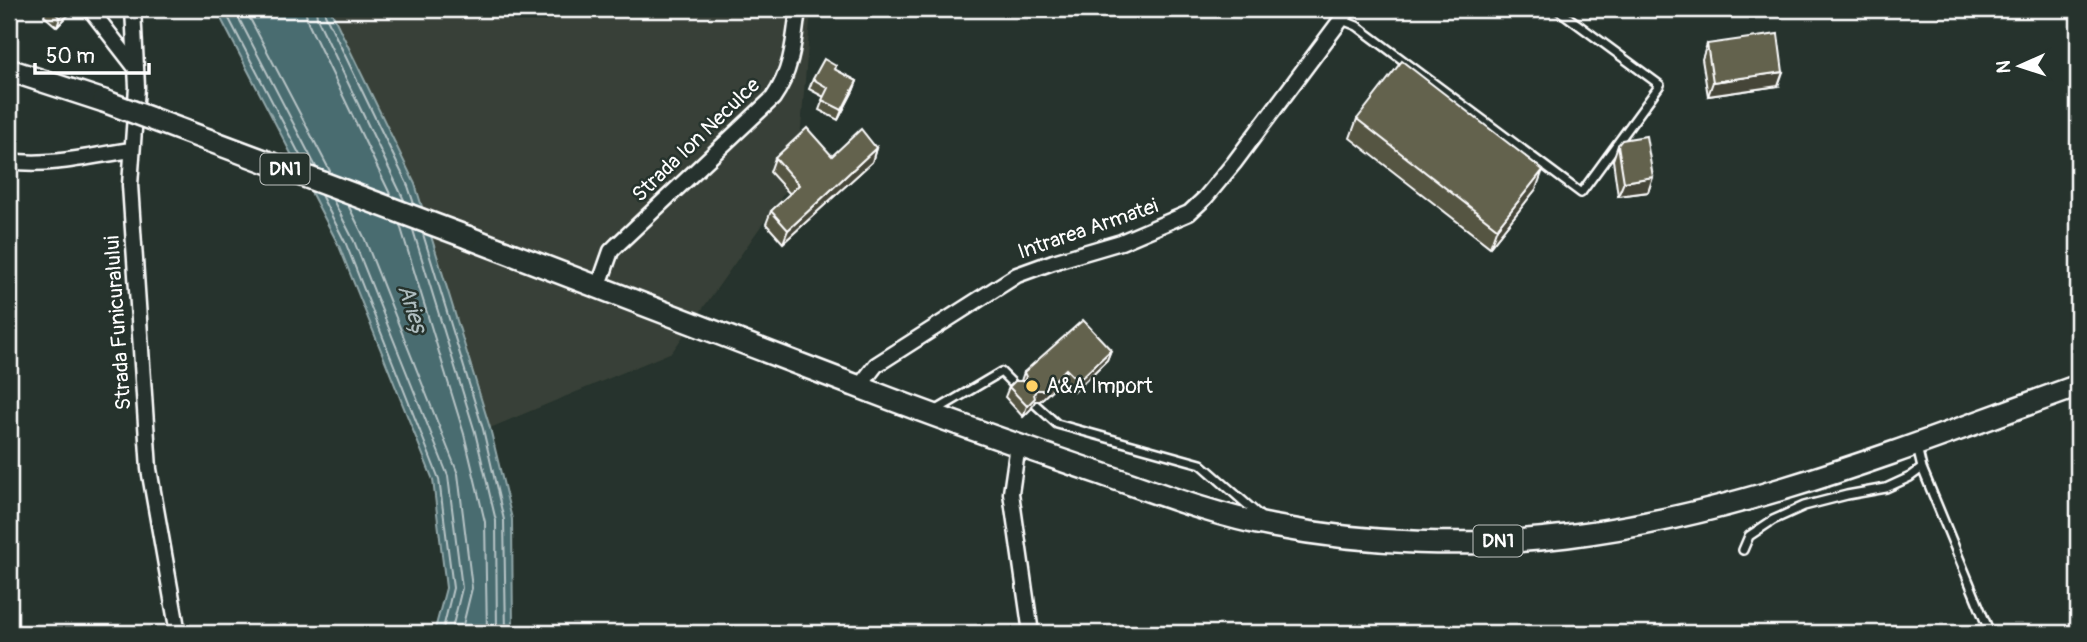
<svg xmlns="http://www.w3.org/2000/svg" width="2087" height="642" font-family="Pangolin,sans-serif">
<rect width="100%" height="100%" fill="#26332d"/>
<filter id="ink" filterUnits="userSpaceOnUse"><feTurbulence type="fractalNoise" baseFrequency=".0143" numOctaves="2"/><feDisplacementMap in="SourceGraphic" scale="14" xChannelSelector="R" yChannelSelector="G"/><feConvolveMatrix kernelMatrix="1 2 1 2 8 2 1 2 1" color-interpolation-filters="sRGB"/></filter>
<g filter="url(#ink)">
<!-- built -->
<path fill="#384137" d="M 330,9 L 811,9 L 797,175 L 672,352 L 490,428 L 415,184 Z"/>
<!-- water -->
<path fill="#4a6c70" stroke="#92a7a9" stroke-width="2" d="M 216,9 L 330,9 L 415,184 L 490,428 L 512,519 L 513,633 L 434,633 L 446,588 L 433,480 L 339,246 Z"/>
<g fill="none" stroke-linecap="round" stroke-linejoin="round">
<!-- shore -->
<path stroke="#b7c4c6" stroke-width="2" d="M 224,9 L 304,163
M 234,9 L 316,167
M 245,9 L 331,173
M 305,9 L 308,23 L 391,196
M 316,9 L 317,18 L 404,200
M 325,9 L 325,14 L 408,186 L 414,204
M 321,195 L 346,244 L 439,479 L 453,588 L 442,633
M 333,200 L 354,241 L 448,476 L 462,588 L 451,633
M 348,205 L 364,237 L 458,474 L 472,588 L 461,633
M 400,225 L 464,434 L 485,522 L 487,633
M 413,230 L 475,432 L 496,521 L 497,633
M 423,234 L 483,429 L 504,520 L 506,633"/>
<defs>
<path id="lane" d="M 1342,20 L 1357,26 L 1581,193 L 1660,85 L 1557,9
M 1036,405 L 1057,424 L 1201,464 L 1260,516
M 935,411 L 1001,372 L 1016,387
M 1917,447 L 1922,468 L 1990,633
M 1743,550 L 1749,536 L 1773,520 L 1804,506 L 1847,495 L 1886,488 L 1910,477 L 1922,468"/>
<path id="street" d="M 90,9 L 135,67
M 133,9 L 137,87 L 130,185 L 149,469 L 178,633
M 9,161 C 50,167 91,156 131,150
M 598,288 L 611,251 L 617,245 L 773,98 C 792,71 794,41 798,9
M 859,387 L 876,365 L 1017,275 L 1053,262 L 1121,242 L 1189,213 L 1205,198 L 1234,163 L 1349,9
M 1018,445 L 1011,493 L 1031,633"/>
<path id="primary" d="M 9,70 L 104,101
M 467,237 C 596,287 725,336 854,385 C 936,417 1019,446 1102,474 C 1157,493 1213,515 1272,526 C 1367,544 1470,548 1567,536 C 1743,515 1912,445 2078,386"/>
</defs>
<!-- lane casing -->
<use href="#lane" stroke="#fff" stroke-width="12"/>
<!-- street casing -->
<use href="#street" stroke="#fff" stroke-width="19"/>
<!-- primary casing -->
<use href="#primary" stroke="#fff" stroke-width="26"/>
<!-- lane -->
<use href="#lane" stroke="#26332d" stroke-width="7"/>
<!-- street -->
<use href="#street" stroke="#26332d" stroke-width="14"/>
<!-- primary -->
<use href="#primary" stroke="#26332d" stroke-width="21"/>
<defs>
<path id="primary-bridge" d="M 104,101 L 467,237"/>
</defs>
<!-- primary-bridge casing -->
<use href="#primary-bridge" stroke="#fff" stroke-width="26" stroke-linecap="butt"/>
<!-- primary-bridge -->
<use href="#primary-bridge" stroke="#26332d" stroke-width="21"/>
</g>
<!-- wall -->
<path fill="#555443" stroke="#fff" stroke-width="2" d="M 46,9 L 74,9 L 57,27 L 44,16 Z
M 1707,44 L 1778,86 L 1708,96 L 1702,59 Z
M 836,66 L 835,70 L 857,81 L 853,91 L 838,120 L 819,110 L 824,97 L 809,89 L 813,79 Z
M 1357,119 L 1536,189 L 1490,247 L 1350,138 Z
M 1618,145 L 1653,177 L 1648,192 L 1618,196 L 1613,160 Z
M 876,148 L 872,162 L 783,243 L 766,224 L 771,211 L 790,194 L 770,172 L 775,158 L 832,156 Z
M 1111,350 L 1107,360 L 1074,392 L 1062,380 L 1040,401 L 1035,401 L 1031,409 L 1023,417 L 1005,397 L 1009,387 L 1021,381 L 1024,372 Z"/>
<!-- shaded-wall -->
<path fill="#454537" stroke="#fff" stroke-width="2" d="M 68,9 L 74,9 L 57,27 L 60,18 Z
M 1783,72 L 1778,86 L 1708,96 L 1713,82 Z
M 857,81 L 853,91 L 838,120 L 842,110 Z
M 876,148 L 872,162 L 783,243 L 788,230 Z
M 1543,170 L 1536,189 L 1490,247 L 1497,228 Z
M 1653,177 L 1648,192 L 1618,196 L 1624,182 Z
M 1111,350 L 1107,360 L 1074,392 L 1078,381 Z
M 1066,369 L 1062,380 L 1040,401 L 1035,401 L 1031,409 L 1023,417 L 1027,406 L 1036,390 Z"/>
<!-- building -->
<path fill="#63624e" stroke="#fff" stroke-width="2" d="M 51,9 L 68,9 L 60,18 Z
M 1778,34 L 1783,72 L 1713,82 L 1707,44 Z
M 824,59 L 836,66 L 834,69 L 857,81 L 842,110 L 822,100 L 828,88 L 813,79 Z
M 1402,61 L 1543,170 L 1497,228 L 1357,119 Z
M 807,128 L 832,156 L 861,129 L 876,148 L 788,230 L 771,211 L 799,185 L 775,158 Z
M 1646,136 L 1653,177 L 1624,182 L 1618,145 L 1622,140 Z
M 9,166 L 18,168 L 13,191 L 16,192 L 9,225 Z
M 1083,320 L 1111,350 L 1078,381 L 1066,369 L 1044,390 L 1036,390 L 1034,394 L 1035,398 L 1027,406 L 1009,387 L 1015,381 L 1024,381 L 1026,377 L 1024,372 Z"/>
</g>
<!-- markers -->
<circle fill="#ffd166" stroke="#26332d" stroke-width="2.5" cx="1032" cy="386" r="7"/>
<g text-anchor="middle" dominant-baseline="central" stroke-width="5" stroke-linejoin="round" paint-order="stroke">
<!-- shield labels -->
<g fill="#26332d" stroke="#bec2c0" stroke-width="2">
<rect x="260.5" y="153.5" width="49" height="31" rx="5"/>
<rect x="1473.5" y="525.5" width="49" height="31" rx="5"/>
</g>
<g font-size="19" font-weight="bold" fill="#fff">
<text x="285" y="169">DN1</text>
<text x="1498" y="541">DN1</text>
</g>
<!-- street labels -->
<g font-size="21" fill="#fff" stroke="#26332d">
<text transform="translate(696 140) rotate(-44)">Strada Ion Neculce</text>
<text transform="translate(1088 229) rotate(-19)">Intrarea Armatei</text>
<text transform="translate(118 323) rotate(-94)">Strada Funicuralului</text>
</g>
<!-- poi labels -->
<g font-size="21" fill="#fff" stroke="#26332d" text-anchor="start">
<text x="1046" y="386">A&amp;A Import</text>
</g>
<!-- water labels -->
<g font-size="23" font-style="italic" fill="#aebdbf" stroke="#26332d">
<text transform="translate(413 310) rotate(72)">Arieș</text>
</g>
</g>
<!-- margin -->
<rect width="2087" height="642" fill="none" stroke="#26332d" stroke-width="35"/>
<rect x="18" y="18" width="2052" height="607" fill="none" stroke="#fff" stroke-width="2.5" filter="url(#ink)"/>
<!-- north arrow -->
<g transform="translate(2020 66) rotate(267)" stroke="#26332d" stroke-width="5" paint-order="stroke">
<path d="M0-5L12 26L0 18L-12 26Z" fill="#ffffff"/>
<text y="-10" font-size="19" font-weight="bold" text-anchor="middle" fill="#ffffff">N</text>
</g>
<!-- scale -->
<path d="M35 63v10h114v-10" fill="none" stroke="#ffffff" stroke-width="3.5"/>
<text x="46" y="63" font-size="21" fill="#ffffff" stroke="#26332d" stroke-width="5" paint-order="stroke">50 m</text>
</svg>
